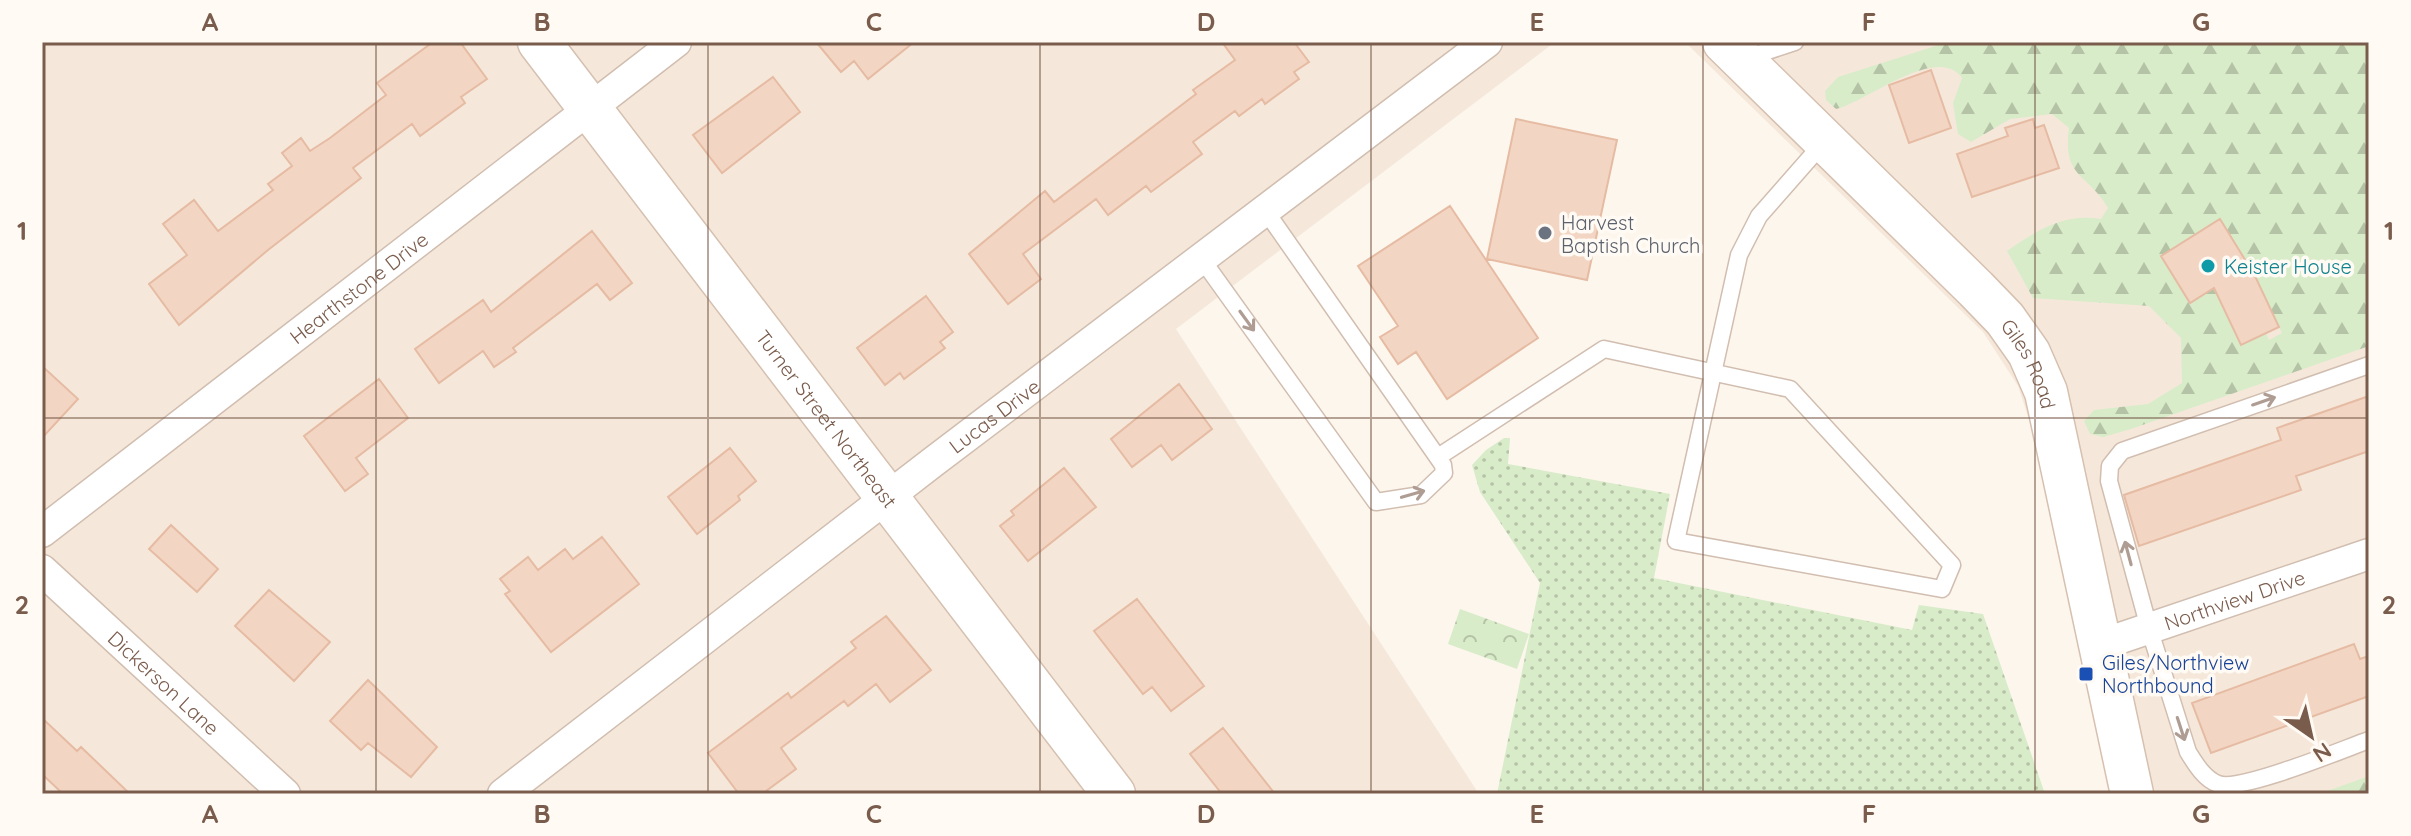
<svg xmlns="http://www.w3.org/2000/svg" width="2411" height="836" font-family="Quicksand,sans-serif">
<defs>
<pattern id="grass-dots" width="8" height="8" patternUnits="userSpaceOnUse" patternTransform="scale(2)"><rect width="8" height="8" fill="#d8ecc9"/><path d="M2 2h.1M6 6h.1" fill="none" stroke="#b4c2a5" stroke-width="1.8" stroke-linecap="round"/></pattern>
<pattern id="forest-firs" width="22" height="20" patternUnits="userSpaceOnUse" patternTransform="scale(2)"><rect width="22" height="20" fill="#d8ecc9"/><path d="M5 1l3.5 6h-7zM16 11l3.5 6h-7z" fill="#b4c2a5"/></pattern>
<pattern id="park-crowns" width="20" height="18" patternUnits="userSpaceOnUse" patternTransform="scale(2)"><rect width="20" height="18" fill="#d8ecc9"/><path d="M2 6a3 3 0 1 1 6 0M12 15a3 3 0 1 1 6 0" fill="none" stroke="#b4c2a5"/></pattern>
</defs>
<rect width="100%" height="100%" fill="#fdf6ec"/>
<!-- residential -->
<path fill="#f5e8da" d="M 42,42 L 1555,42 L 1176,329 L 1479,794 L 42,794 Z
M 1685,42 L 2174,42 L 2369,187 L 2369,794 L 2114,794 L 2085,677 L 2043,462 L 2018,386 L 1983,332 Z"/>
<!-- grass -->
<path fill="url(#grass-dots)" d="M 1504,438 L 1510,438 L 1508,464 L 1670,494 L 1654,578 L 1912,630 L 1919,605 L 1983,614 L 2045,794 L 1497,794 L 1540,583 L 1480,492 L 1472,465 L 1486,450 Z"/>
<!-- forest -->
<path fill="url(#forest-firs)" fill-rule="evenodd" d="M 1948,42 L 2369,42 L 2369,346 L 2131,429 L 2103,437 L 2090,434 L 2084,421 L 2094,410 L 2148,404 L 2182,383 L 2181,338 L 2149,306 L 2033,298 L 2007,251 C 2038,230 2063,213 2101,219 L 2108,208 C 2088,173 2062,179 2069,128 L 2052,114 L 2010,119 L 1971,142 L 1958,134 L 1953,103 L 1962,78 C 1937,43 1867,102 1836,109 L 1826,100 L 1825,91 L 1838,77 ZM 2220,220 L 2255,277 L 2220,299 L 2213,289 L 2190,303 ZM 2270,309 L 2282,333 L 2269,340 L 2266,333 L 2241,345 L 2232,327 Z
M 2369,776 L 2369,794 L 2319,794 Z"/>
<!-- park -->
<path fill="url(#park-crowns)" d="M 1460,609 L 1529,634 L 1517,669 L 1448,644 Z"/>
<!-- building -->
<path fill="#f3d5c3" stroke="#e6bba3" stroke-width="2" d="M 433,42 L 460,42 L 487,79 L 461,97 L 465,103 L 420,136 L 412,124 L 353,168 L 361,178 L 268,250 L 179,325 L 149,284 L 187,255 L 163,224 L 194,200 L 218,231 L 273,190 L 268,184 L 292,166 L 282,153 L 301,138 L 310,151 L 330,138 L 386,95 L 377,83 Z
M 816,42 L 914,42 L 868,79 L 854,61 L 841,72 Z
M 1222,42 L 1294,42 L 1309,62 L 1294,72 L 1299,79 L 1265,104 L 1262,99 L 1239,116 L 1235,111 L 1193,142 L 1202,154 L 1151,192 L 1146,186 L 1108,215 L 1096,199 L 1023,254 L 1041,279 L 1008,304 L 969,254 L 1045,191 L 1054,202 L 1196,94 L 1193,90 L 1235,60 Z
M 1931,70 L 1951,128 L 1909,143 L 1889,85 Z
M 773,77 L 800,112 L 722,173 L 693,135 Z
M 1516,119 L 1617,140 L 1587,280 L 1487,259 Z
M 2033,119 L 2035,128 L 2044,125 L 2059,168 L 1972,197 L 1957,154 L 2008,136 L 2005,128 Z
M 1450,206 L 1538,338 L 1447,399 L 1416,352 L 1398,364 L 1380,337 L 1398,326 L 1358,266 Z
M 2220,219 L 2255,276 L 2279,327 L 2241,345 L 2214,288 L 2190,303 L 2161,256 Z
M 592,231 L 632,283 L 610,300 L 597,284 L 513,348 L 516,352 L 494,367 L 483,351 L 439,383 L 415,349 L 483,300 L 491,312 Z
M 926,296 L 953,332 L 940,342 L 945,348 L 904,379 L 900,373 L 885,385 L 857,348 Z
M 42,366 L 78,399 L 42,438 Z
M 379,379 L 408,418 L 356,458 L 368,474 L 345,491 L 304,436 Z
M 1179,384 L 1212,429 L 1172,460 L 1161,445 L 1132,467 L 1111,439 Z
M 2369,396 L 2369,451 L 2296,476 L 2301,490 L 2139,546 L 2124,495 L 2281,440 L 2277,428 Z
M 730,448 L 756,481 L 738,496 L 740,500 L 697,534 L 668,497 Z
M 1064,468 L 1096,507 L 1028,561 L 1000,526 L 1014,515 L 1011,511 Z
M 171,525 L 218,569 L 197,592 L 149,549 Z
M 602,537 L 639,584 L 551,652 L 505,594 L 510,591 L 500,579 L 528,557 L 538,570 L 565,549 L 573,559 Z
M 269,590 L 330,642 L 294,681 L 235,626 Z
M 1137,599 L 1204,686 L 1171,711 L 1152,687 L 1143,694 L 1094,631 Z
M 886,616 L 931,670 L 890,702 L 876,684 L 848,706 L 844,701 L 781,748 L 796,769 L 762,794 L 739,794 L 708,753 L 788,693 L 791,698 L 856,648 L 851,642 Z
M 2354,644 L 2360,659 L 2369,656 L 2369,696 L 2211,753 L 2192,703 Z
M 368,680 L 437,747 L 411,777 L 368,743 L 361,750 L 330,721 Z
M 42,718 L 77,751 L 81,747 L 130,794 L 63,794 L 42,774 Z
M 1223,728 L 1275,794 L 1222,794 L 1190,754 Z"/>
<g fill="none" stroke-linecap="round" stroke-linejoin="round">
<defs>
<path id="lane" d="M 1743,59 L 1795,42
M 1201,258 L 1376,502 L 1421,495 L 1444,473 L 1443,465 L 1265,210
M 2369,365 L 2122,451 L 2110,466 L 2109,481 L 2149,628 L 2188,752 C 2195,763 2204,779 2218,784 C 2241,792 2341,750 2369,740
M 1438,457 L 1604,349 L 1790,389 L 1952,565 L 1942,589 L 1676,541 L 1739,255 L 1759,216 L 1824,142"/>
<g id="street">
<path id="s1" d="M 42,532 L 676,42"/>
<path id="s2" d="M 42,570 L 285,794"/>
<path id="s3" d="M 2100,645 L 2369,554"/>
<path id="s4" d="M 503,794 L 933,462 L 1487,42"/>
</g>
<g id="secondary">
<path id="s5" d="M 539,42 L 1114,794"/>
<path id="s6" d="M 1724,42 L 1976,289 L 2005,319 L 2029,353 L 2046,392 L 2132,794"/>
</g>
</defs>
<!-- lane casing -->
<use href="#lane" stroke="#d1beb0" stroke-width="19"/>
<!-- street casing -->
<use href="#street" stroke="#d1beb0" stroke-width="33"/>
<!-- secondary casing -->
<use href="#secondary" stroke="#d6c0b0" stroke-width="45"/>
<!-- lane -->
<use href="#lane" stroke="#fff" stroke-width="16"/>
<!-- street -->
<use href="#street" stroke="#fff" stroke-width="30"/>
<!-- secondary -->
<use href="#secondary" stroke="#fff" stroke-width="42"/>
</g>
<!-- one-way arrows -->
<defs><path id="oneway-shaft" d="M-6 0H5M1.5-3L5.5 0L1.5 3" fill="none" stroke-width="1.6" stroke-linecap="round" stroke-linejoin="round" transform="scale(2)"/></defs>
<g stroke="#af9d94">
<use href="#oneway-shaft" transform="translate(1247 321) rotate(54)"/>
<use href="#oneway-shaft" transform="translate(2264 401) rotate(-19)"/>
<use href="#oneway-shaft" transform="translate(1413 494) rotate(-16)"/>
<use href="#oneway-shaft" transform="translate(2128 553) rotate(-105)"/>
<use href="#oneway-shaft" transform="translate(2181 729) rotate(72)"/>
</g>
<!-- grid -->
<path fill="none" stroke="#7a5c4d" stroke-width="2" stroke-opacity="0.55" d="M 376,42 L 376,794M 708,42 L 708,794M 1040,42 L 1040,794M 1371,42 L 1371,794M 1703,42 L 1703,794M 2035,42 L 2035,794M 42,418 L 2369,418"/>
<!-- markers -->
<circle fill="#6b7280" stroke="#fffaf3" stroke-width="3" cx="1545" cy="233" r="8"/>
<circle fill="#0f9aa8" stroke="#fffaf3" stroke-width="3" cx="2208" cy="266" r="8"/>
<rect fill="#1a4fb4" stroke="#fffaf3" stroke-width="3" x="2078" y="666" width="16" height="16" rx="4"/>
<g text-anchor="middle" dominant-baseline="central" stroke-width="7" stroke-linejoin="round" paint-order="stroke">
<!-- worship labels -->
<g font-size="20" fill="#5b616d" stroke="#fffaf3" text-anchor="start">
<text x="1561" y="222">Harvest<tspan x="1561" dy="23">Baptish Church</tspan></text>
</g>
<!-- culture labels -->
<g font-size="20" fill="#0d838f" stroke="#fffaf3" text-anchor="start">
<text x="2224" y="266">Keister House</text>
</g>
<!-- street labels -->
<g font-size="20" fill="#7a5c4d" stroke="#fffaf3">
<text stroke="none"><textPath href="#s1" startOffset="400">Hearthstone Drive</textPath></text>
<text stroke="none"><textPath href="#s6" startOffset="446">Giles Road</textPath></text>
<text stroke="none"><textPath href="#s4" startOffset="620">Lucas Drive</textPath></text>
<text stroke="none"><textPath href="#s5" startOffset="474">Turner Street Northeast</textPath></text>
<text stroke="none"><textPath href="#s3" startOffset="142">Northview Drive</textPath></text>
<text stroke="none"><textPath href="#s2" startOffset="166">Dickerson Lane</textPath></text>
</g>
<!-- transit labels -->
<g font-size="20" fill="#164399" stroke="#fffaf3" text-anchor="start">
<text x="2102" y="662">Giles/Northview<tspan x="2102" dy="23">Northbound</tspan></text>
</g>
</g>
<!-- border -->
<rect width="2411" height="836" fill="none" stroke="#fffaf3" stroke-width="88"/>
<!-- north arrow -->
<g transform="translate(2311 736) rotate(146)" stroke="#fffaf3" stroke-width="6" paint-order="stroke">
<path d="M0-6L14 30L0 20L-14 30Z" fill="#7a5c4d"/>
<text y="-12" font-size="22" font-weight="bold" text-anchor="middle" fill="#7a5c4d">N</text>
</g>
<rect x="44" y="44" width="2323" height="748" fill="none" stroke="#7a5c4d" stroke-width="3"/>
<g font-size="26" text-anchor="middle" font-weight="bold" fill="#7a5c4d">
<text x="210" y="31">A</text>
<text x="542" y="31">B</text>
<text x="874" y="31">C</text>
<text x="1206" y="31">D</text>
<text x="1537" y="31">E</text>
<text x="1869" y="31">F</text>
<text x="2201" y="31">G</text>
<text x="22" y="240">1</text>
<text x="2389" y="240">1</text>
<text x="22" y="614">2</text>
<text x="2389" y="614">2</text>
<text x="210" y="823">A</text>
<text x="542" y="823">B</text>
<text x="874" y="823">C</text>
<text x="1206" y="823">D</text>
<text x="1537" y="823">E</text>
<text x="1869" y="823">F</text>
<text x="2201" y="823">G</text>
</g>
</svg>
